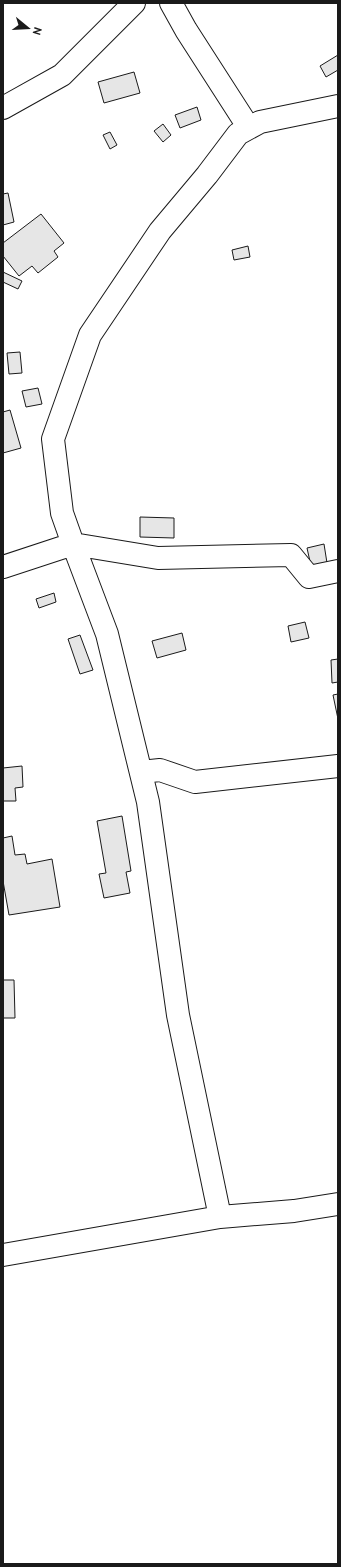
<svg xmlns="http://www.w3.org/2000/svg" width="341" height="1567" font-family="'PT Sans',sans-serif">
<rect width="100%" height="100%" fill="#fff"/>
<!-- building -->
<path fill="#e6e6e6" stroke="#1a1a1a" d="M 338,55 L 338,70 L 326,77 L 320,66 Z
M 134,72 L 140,93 L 104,103 L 98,82 Z
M 197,107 L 201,120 L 180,128 L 175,115 Z
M 163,124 L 171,135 L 163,142 L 154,131 Z
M 110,132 L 117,145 L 110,149 L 103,135 Z
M 8,193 L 14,222 L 3,225 L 3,194 Z
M 41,214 L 64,243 L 54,251 L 58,257 L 38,273 L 32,266 L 19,276 L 3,256 L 3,243 Z
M 248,246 L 250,257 L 234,260 L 232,250 Z
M 3,272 L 22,281 L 18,289 L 3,282 Z
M 20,352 L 22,373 L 9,374 L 7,353 Z
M 38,388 L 42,404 L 26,407 L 22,391 Z
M 10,410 L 21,448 L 3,453 L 3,412 Z
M 140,517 L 174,518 L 174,538 L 140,537 Z
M 324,544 L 327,563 L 311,566 L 307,548 Z
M 54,593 L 56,602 L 39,608 L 36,599 Z
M 305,622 L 309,638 L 291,642 L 288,626 Z
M 182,633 L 186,650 L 157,658 L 152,641 Z
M 80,635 L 93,670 L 80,674 L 68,639 Z
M 338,659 L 338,682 L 332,683 L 331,660 Z
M 338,694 L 338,719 L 333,695 Z
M 22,766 L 23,787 L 15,788 L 16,801 L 3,801 L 3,768 Z
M 122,816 L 131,871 L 126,872 L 130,893 L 104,898 L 99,874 L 106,873 L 97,821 Z
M 12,836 L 15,855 L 25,854 L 27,864 L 52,859 L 60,907 L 9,915 L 3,881 L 3,838 Z
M 3,980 L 14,980 L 15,1018 L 3,1018 Z"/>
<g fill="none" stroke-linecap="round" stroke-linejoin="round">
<defs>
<path id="minor" d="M 171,3 L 186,30 L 249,128
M 338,106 L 260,122 L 238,134 L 207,175 L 160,231 L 90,335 L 53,439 L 62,513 L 73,544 L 158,558 L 291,555 L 309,577 L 338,571
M 3,108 L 62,75 L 134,3
M 3,567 L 73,544 L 107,634 L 148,802 L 178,1015 L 220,1217
M 141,772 L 160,770 L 195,782 L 338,766
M 3,1255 L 220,1217 L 294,1211 L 338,1204"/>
</defs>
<!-- minor casing -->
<use href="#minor" stroke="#1a1a1a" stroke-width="24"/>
<!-- minor -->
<use href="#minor" stroke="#fff" stroke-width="22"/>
</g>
<!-- border -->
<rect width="341" height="1567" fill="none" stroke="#1a1a1a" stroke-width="8"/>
<!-- north arrow -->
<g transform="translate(28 28) rotate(108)" stroke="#ffffff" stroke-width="3" paint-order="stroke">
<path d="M0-3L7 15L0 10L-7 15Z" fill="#1a1a1a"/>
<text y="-6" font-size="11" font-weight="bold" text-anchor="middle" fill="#1a1a1a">N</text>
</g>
</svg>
